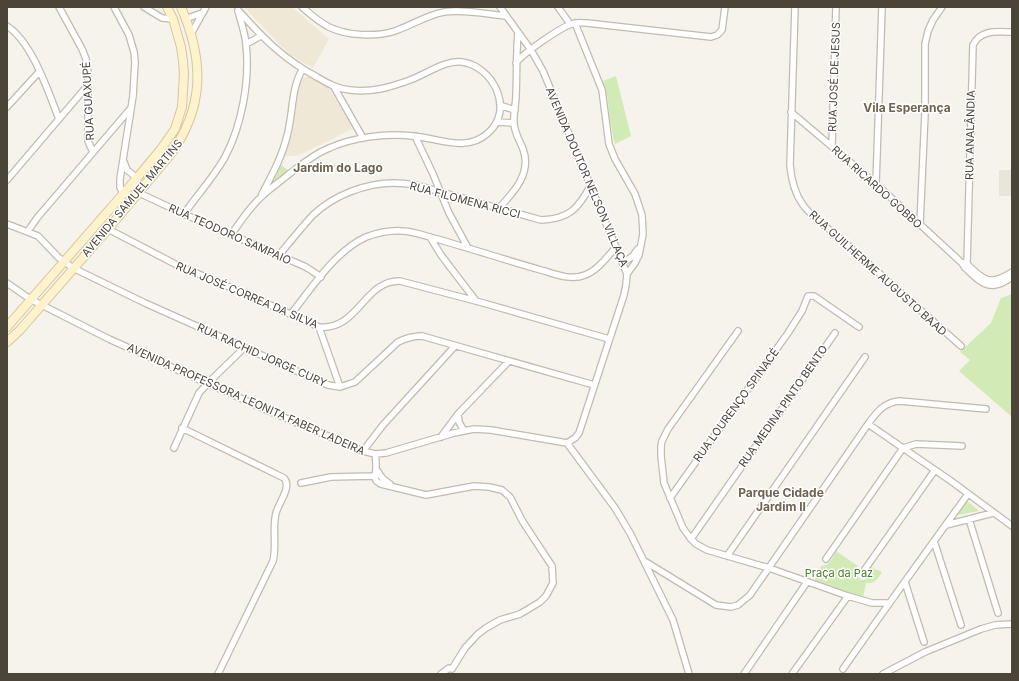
<svg xmlns="http://www.w3.org/2000/svg" width="1019" height="681" font-family="Inter,sans-serif">
<rect width="100%" height="100%" fill="#f6f3ec"/>
<!-- residential -->
<path fill="#eae5da" d="M 999,170 L 1012,170 L 1012,196 L 999,196 Z"/>
<!-- education -->
<path fill="#efe8d6" d="M 244,7 L 292,7 L 329,39 L 313,68 L 292,56 L 279,44 Z
M 310,76 L 327,86 L 354,128 L 306,152 L 295,156 L 285,156 L 299,83 L 304,77 Z"/>
<!-- green -->
<path fill="#d2eab5" d="M 616,76 L 631,136 L 615,144 C 613,137 612,131 611,125 C 608,110 609,95 603,81 Z
M 281,165 L 289,171 L 273,183 Z
M 1012,294 L 1012,417 L 959,371 L 970,360 L 960,352 L 991,323 L 1001,298 Z
M 966,500 L 979,511 L 958,515 Z
M 836,551 L 858,566 L 854,572 L 861,580 L 865,580 L 868,569 L 871,567 L 882,572 C 878,579 875,584 866,583 L 863,597 L 815,580 L 821,566 L 827,565 L 832,559 Z"/>
<g fill="none" stroke-linecap="round" stroke-linejoin="round">
<defs>
<path id="street" d="M 59,7 L 82,49 L 86,59 L 88,72 L 88,141 L 93,152
M 114,7 L 129,35 L 134,52 L 135,62 L 133,96 L 120,179 L 120,187 L 123,194
M 144,7 L 162,18 L 173,19
M 302,7 C 310,14 319,22 329,27 C 347,36 377,37 395,31 C 412,25 427,15 444,12 C 464,9 486,14 506,16
M 558,7 L 570,24
M 795,7 L 790,165 C 793,201 807,213 834,233 L 961,346
M 185,19 L 202,13
M 575,23 L 602,90 L 609,144 L 615,159 L 635,194 L 642,215 L 643,234 L 639,255 L 635,263 L 627,274
M 7,26 C 32,42 48,91 59,119
M 191,34 L 206,7
M 246,44 L 261,36
M 516,63 C 522,54 561,27 572,24 C 577,22 582,23 587,23 L 711,37 L 717,35 L 722,30 L 725,7
M 334,87 L 363,138
M 502,106 L 515,110
M 7,107 L 39,72
M 791,112 L 876,184 L 962,263 C 965,269 970,272 975,277 C 988,289 998,287 1012,277
M 498,122 L 514,123
M 415,136 L 433,174 L 449,213 L 468,248
M 832,146 L 836,7
M 124,162 L 127,170 L 137,178
M 7,180 L 88,85
M 876,184 L 882,7
M 139,193 L 184,214 L 306,267 L 321,277
M 262,194 C 272,175 282,157 287,136 C 293,115 291,89 302,70
M 499,208 C 514,192 532,173 523,149 C 520,141 514,132 514,123 C 513,114 516,104 516,95 C 517,74 516,54 518,33
M 184,214 C 197,195 214,177 225,157 C 242,125 250,80 246,44 C 245,33 241,22 238,11
M 7,224 L 38,236 L 59,258 L 73,268 L 145,303 L 328,385 L 340,387 L 355,382 L 398,342 C 406,338 413,336 422,336 L 594,385
M 920,224 L 925,113 L 925,44 L 928,31 L 933,20 L 942,7
M 108,229 L 177,265 L 239,291 L 319,327 C 358,331 364,280 400,281 L 476,301 L 609,339
M 28,231 L 37,218 L 131,108
M 231,235 C 240,222 250,207 261,197 C 270,188 280,182 289,174 C 301,165 313,155 327,149 C 353,137 385,133 413,136 C 439,138 466,153 488,133 C 515,110 493,66 462,62 C 444,60 427,74 410,80 C 391,87 371,93 350,90 C 337,89 327,83 317,77 C 283,59 263,38 238,10
M 430,237 L 441,255 L 476,301
M 279,255 C 290,242 301,228 313,215 C 334,195 366,183 394,183 C 402,183 409,184 416,185 L 541,220 C 569,219 578,209 591,185
M 623,262 L 632,257 L 638,249
M 964,263 L 967,264 C 984,281 990,286 1012,272
M 965,268 L 967,264 L 973,45 C 981,29 997,32 1012,32
M 7,283 L 30,299 L 109,339 L 269,411 L 363,451 L 375,454 L 386,453 L 454,433 L 474,429 L 491,430 L 567,443 L 575,438 L 579,433 L 624,295 L 626,285 L 627,274 L 543,71 L 531,50 L 500,7
M 291,314 C 311,289 335,251 366,237 C 377,233 390,230 402,231 C 413,231 425,236 437,239 C 472,249 506,260 541,270 C 555,274 571,281 585,275 C 598,270 607,257 616,247
M 319,327 L 340,387
M 738,331 L 668,429 L 662,441 L 661,446 L 661,456 L 664,483 L 683,528 L 691,539 L 696,544 L 707,550 L 769,568 L 848,596 L 872,603 L 888,603
M 458,414 L 459,422 L 464,431
M 868,424 L 951,481 L 1012,526
M 182,428 L 284,478 C 292,487 279,502 276,513 C 272,529 277,545 273,561 L 218,674
M 441,437 L 458,414 L 508,362
M 567,443 L 615,508 L 630,533 L 673,620 L 689,674
M 174,448 L 199,393 L 208,383 L 245,347
M 363,451 L 383,425 L 455,346
M 375,454 C 376,458 376,463 376,468 C 376,476 372,480 381,484 L 426,495 L 474,486 L 489,487 L 502,490 L 510,497 L 523,522 L 552,566 L 553,583 L 546,596 L 540,602 L 520,614 L 500,620 L 486,628 L 478,634 L 465,648 L 452,669 L 449,668 L 441,674
M 376,469 L 383,479 L 390,484
M 301,483 L 331,477 L 374,476
M 670,498 L 788,333 L 802,311 L 808,296 L 814,296 L 859,327
M 969,519 L 998,613
M 946,525 L 993,513
M 691,539 L 835,333
M 934,541 L 961,625
M 727,556 L 865,357
M 826,559 L 903,448 L 916,444 L 962,446
M 646,562 L 716,605 L 731,607 L 738,605 L 750,595 L 868,424 C 877,412 884,402 900,401 L 986,409
M 863,572 L 935,470
M 905,582 L 924,642
M 843,669 C 884,610 926,552 968,494
M 744,674 L 807,582
M 792,674 L 848,596
M 883,674 L 925,652 L 981,629 L 995,625 L 1012,624"/>
<path id="secondary" d="M 7,327 L 137,178 L 161,149 L 175,129 L 182,107 L 184,74 L 183,61 L 181,47 L 173,19 L 167,7
M 7,342 L 20,330 L 108,229 L 170,155 C 205,107 204,60 181,7"/>
</defs>
<!-- street casing -->
<use href="#street" stroke="#c2bbae" stroke-width="8"/>
<!-- secondary casing -->
<use href="#secondary" stroke="#d6c79b" stroke-width="10"/>
<!-- street -->
<use href="#street" stroke="#fff" stroke-width="5.5"/>
<!-- secondary -->
<use href="#secondary" stroke="#fff3cd" stroke-width="8"/>
</g>
<g text-anchor="middle" dominant-baseline="central" stroke-width="3" stroke-linejoin="round" paint-order="stroke">
<!-- street labels -->
<g font-size="11" fill="#4b4439" stroke="#fff">
<text transform="translate(834 77) rotate(-88)">RUA JOSÉ DE JESUS</text>
<text transform="translate(88 101) rotate(-93)">RUA GUAXUPÉ</text>
<text transform="translate(970 135) rotate(-89)">RUA ANALÂNDIA</text>
<text transform="translate(587 177) rotate(67)">AVENIDA DOUTOR NELSON VILLAÇA</text>
<text transform="translate(877 187) rotate(42)">RUA RICARDO GOBBO</text>
<text transform="translate(132 198) rotate(-50)">AVENIDA SAMUEL MARTINS</text>
<text transform="translate(465 200) rotate(15)">RUA FILOMENA RICCI</text>
<text transform="translate(230 234) rotate(24)">RUA TEODORO SAMPAIO</text>
<text transform="translate(878 273) rotate(42)">RUA GUILHERME AUGUSTO BAAD</text>
<text transform="translate(247 295) rotate(23)">RUA JOSÉ CORREA DA SILVA</text>
<text transform="translate(262 355) rotate(24)">RUA RACHID JORGE CURY</text>
<text transform="translate(246 399) rotate(24)">AVENIDA PROFESSORA LEONITA FABER LADEIRA</text>
<text transform="translate(736 405) rotate(-54)">RUA LOURENÇO SPINACÉ</text>
<text transform="translate(783 406) rotate(-55)">RUA MEDINA PINTO BENTO</text>
</g>
<!-- park labels -->
<g font-size="11" fill="#4a7f2a" stroke="#fff">
<text x="839" y="573">Praça da Paz</text>
</g>
<!-- neighbourhood labels -->
<g font-size="12" font-weight="bold" fill="#6e6250" stroke="#fff">
<text x="907" y="107">Vila Esperança</text>
<text x="338" y="167">Jardim do Lago</text>
<text x="781" y="492">Parque Cidade<tspan x="781" dy="14">Jardim II</tspan></text>
</g>
</g>
<!-- border -->
<rect width="1019" height="681" fill="none" stroke="#4b4439" stroke-width="16"/>
</svg>
